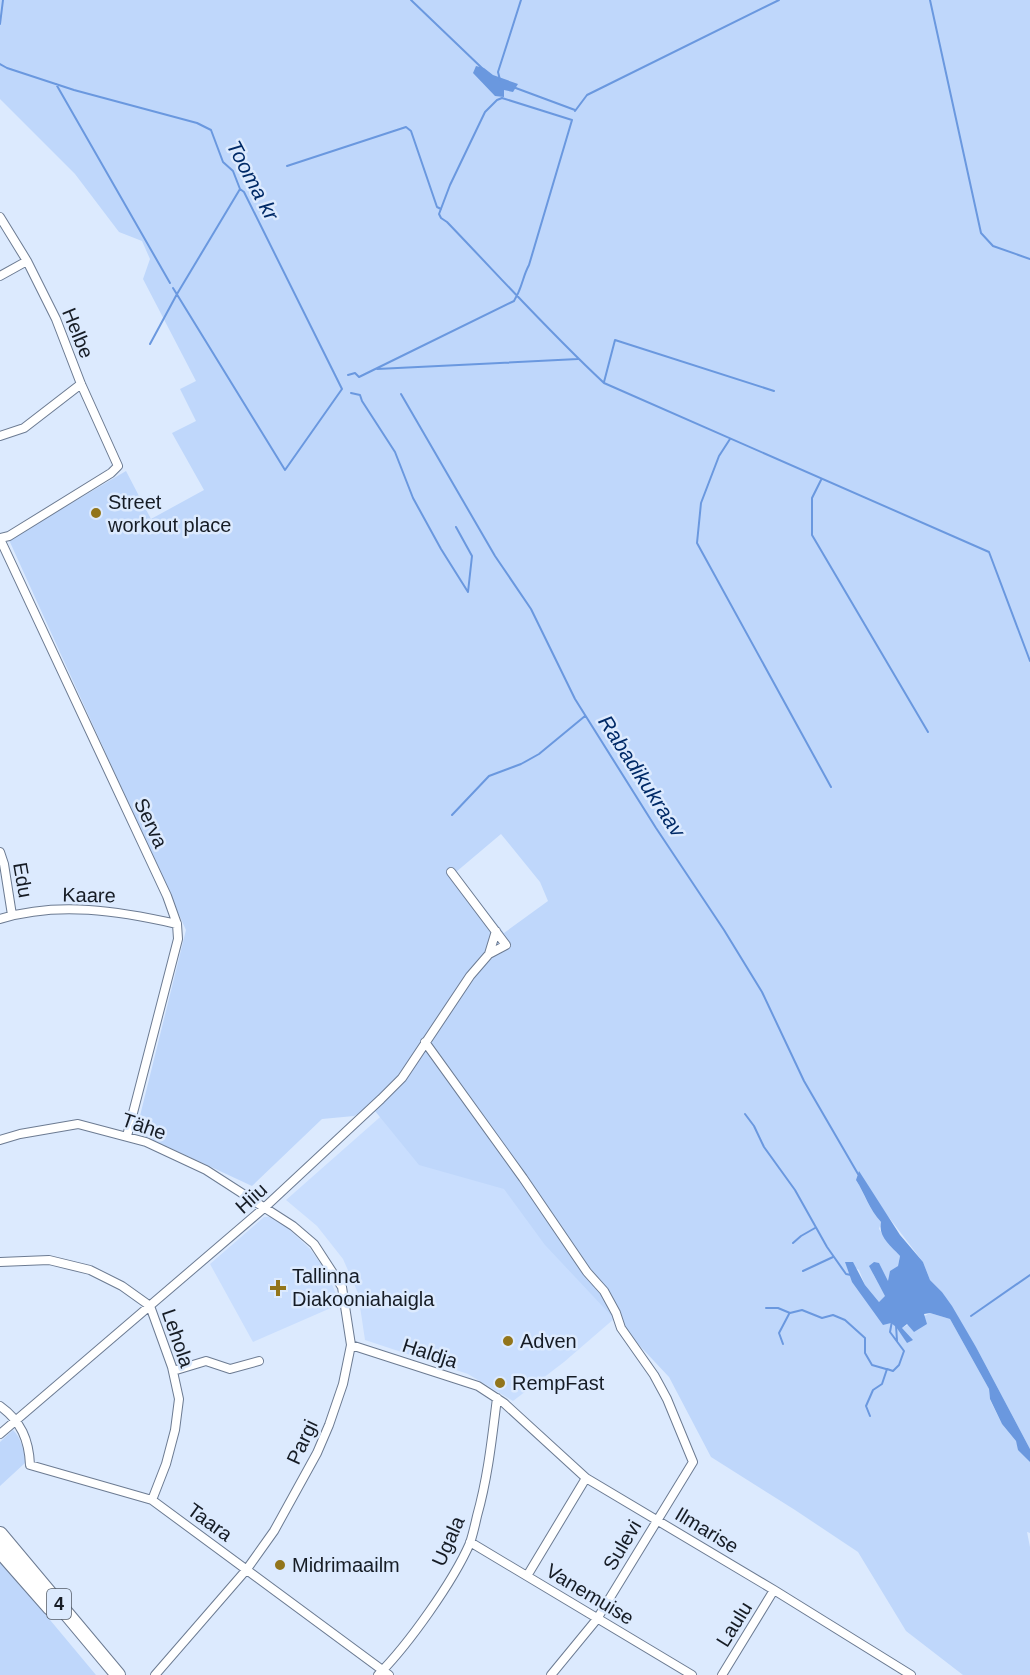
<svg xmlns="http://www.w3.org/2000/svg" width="1030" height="1675" font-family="Arial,sans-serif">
<rect width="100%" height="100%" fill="#dceafe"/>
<!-- built -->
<path fill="#c9defe" d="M 438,1066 L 615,1318 L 564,1362 L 513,1401 L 468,1374 L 365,1340 L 358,1293 L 343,1259 L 317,1226 L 286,1200 Z
M 264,1217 L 276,1217 L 310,1249 L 327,1272 L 340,1304 L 253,1342 L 210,1264 Z"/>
<!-- green -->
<path fill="#bfd7fb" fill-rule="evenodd" d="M 0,0 L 1030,0 L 1030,1449 L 976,1347 L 942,1292 L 930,1280 L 923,1262 L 884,1211 L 856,1180 C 865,1195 869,1209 881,1222 L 879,1229 L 900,1256 L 898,1266 L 888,1282 L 873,1274 L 886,1297 L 879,1302 L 865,1285 L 859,1270 L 846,1262 L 907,1342 L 902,1328 L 930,1313 L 950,1319 L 989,1389 L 990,1400 L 1002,1424 L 1016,1441 L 1019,1450 L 1030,1462 L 1030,1533 L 1027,1532 L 1030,1547 L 1030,1675 L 963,1675 L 906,1631 L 858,1552 L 795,1510 L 711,1457 L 669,1377 L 545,1245 L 504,1189 L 419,1165 L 375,1111 L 367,1109 L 354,1116 L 322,1119 L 252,1186 L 136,1132 L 186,930 L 9,540 L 126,471 L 151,519 L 204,490 L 172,433 L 196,421 L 180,389 L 196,381 L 143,279 L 150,259 L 142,241 L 119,232 L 75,174 L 0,99 ZM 501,834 L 540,882 L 548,901 L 504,933 L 456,872 Z
M 13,1430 C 21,1437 25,1453 25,1463 L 0,1486 L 0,1442 Z
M 0,1563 L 10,1572 L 96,1675 L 0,1675 Z"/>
<!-- water -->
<path fill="#6a98df" d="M 476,66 L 484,68 L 493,75 L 518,84 L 513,92 L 504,90 L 504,97 L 495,96 L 473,73 Z
M 859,1171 L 900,1235 L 923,1262 L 930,1280 L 942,1292 L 952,1306 L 976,1347 L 1030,1449 L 1030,1462 L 1018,1450 L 1016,1441 L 1002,1424 L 990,1399 L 989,1389 L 950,1319 L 930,1313 L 924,1314 L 927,1324 L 914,1332 L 907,1324 L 902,1328 L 913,1340 L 907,1343 L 896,1327 L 891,1323 L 883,1325 L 852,1282 L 845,1262 L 853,1262 L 865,1285 L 879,1302 L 885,1296 L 869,1266 L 874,1262 L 879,1263 L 888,1281 L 890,1271 L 898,1266 L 900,1256 C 890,1245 878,1237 881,1222 C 869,1209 865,1194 856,1180 Z"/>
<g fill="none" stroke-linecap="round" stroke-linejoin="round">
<!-- stream -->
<path stroke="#6a98df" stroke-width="2" d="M 411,0 L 483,69
M 930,0 L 981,233 L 993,246 L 1030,259
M 0,24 L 3,0
M 0,64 L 7,68 L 74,90 L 197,123 L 211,130 L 223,162 L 233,171 L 240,189 L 244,192 L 342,389 L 285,470 L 173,288
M 500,80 L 498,72 L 521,0
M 56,84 L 170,283
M 513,87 L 575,110
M 575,111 L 587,95 L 779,0
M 287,166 L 406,127 L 411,131 L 437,207 L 441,209
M 150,344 L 177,294 L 240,189
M 377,369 L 578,359
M 348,375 L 355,373 L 359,377 L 514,301 C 516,297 518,294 519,291 C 523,282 524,274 529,265 L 572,120 L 502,98 L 497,100 L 485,112 L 450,185 L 439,214 L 441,218 L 447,222 C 499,276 549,332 604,383 L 989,552 L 1030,661
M 604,382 L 615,340 L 774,391
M 351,393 L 360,395 L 362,401 L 395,452 L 413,498 L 441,549 L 468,592 L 472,556 L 456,527
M 401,394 L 495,556 L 531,609 L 575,699 L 656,828 L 724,930 L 762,992 L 804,1081 L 858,1174
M 730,439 L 719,456 L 701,503 L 697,543 L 831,787
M 821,480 L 812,498 L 812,535 L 928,732
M 452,815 L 489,776 L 521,764 L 539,754 L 585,716
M 745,1114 L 754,1126 L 764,1147 L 795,1190 L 827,1247 L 846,1274 L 851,1275
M 793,1243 L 801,1236 L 815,1228
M 803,1271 L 833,1257
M 766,1308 L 778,1308 L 790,1313 L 802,1310 L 822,1318 L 833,1315 L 845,1320 L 865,1338 L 865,1353 L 872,1365 L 886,1369
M 971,1316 L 1030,1275
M 896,1325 L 897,1341
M 783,1344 L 779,1333 L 789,1314
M 870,1416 L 866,1406 L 873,1390 L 882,1384 L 887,1369 L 893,1371 L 899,1365 L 904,1351 L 890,1332 L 892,1321"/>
<defs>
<path id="street" d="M 0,217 L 27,261 L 56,319 L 81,384 L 118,466 L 111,473 L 9,536 L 0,538
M 0,276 L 27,261
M 0,436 L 24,428 L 81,384
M 0,539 L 167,896 L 177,924 L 178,939 L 127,1136
M 0,852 L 4,864 L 12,915
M 0,919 C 58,901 119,911 177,924
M 489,954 L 496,931
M 425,1042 L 523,1178 L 587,1272 L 604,1291 L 616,1313 L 621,1328 L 654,1375 L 667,1399 L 693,1462 L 597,1619 L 551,1675
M 0,1140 L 20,1134 L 78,1124 L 146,1142 L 206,1170 L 293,1226 L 314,1244 L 342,1287 L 351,1345 L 343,1384 L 329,1425 L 317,1453 L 274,1531 L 247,1569 L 155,1675
M 0,1262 L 49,1260 L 90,1270 L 122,1286 L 150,1306 L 172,1367 L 179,1399 L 175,1430 L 166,1464 L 152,1500
M 351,1345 L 478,1386 L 504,1403 L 586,1478 L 774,1590 L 911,1675
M 173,1371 L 206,1361 L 230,1369 L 259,1361
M 0,1406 C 21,1421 29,1440 30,1465 L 152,1500 L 389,1675
M 0,1434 L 264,1208 L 381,1099 L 402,1078 L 470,976 L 489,954 L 506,945 L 451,872
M 470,1542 L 692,1675
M 527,1576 L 586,1478
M 378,1675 C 408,1645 453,1582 470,1543 C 473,1534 475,1525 477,1516 C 488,1477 492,1438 497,1398
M 722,1675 L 774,1590"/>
<path id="highway" d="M 0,1534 L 118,1675
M 0,1551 L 50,1608"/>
</defs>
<!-- street casing -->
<use href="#street" stroke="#6c7b92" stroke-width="10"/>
<!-- highway casing -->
<use href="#highway" stroke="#6c7b92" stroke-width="16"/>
<!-- street -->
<use href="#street" stroke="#fff" stroke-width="8"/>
<!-- highway -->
<use href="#highway" stroke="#fff" stroke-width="14"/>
</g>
<!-- markers -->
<g fill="#92751b" stroke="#dceafe" stroke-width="2">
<circle cx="96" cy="513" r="6"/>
<path d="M275 1279h6v6h6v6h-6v6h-6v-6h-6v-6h6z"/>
<circle cx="508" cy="1341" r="6"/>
<circle cx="500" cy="1383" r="6"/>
<circle cx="280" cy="1565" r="6"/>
</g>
<g text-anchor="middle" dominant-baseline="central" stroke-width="5" stroke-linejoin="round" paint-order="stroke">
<!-- shield labels -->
<rect fill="#dceafe" stroke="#515a66" stroke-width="1.5" x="47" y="1589" width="24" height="30" rx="4.5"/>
<g font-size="18" font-weight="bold" fill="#161c25">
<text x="59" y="1604">4</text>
</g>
<!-- street labels -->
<g font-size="20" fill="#161c25" stroke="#dceafe">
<text transform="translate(78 333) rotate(68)">Helbe</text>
<text transform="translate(151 823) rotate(65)">Serva</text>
<text transform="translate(23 880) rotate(80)">Edu</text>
<text transform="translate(89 895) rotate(1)">Kaare</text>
<text transform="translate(144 1126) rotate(19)">Tähe</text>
<text transform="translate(251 1198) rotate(-42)">Hiiu</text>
<text transform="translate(178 1338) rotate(71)">Lehola</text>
<text transform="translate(430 1353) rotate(18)">Haldja</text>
<text transform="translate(302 1442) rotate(-65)">Pargi</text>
<text transform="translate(210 1522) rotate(36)">Taara</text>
<text transform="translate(707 1530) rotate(31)">Ilmarise</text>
<text transform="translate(448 1541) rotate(-66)">Ugala</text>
<text transform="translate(622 1545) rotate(-59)">Sulevi</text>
<text transform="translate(590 1594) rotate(31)">Vanemuise</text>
<text transform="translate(734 1624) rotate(-58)">Laulu</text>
</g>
<!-- poi labels -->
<g font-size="20" fill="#161c25" stroke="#dceafe" text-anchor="start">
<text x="108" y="502">Street<tspan x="108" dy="23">workout place</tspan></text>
<text x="292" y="1276">Tallinna<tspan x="292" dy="23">Diakooniahaigla</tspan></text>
<text x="520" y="1341">Adven</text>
<text x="512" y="1383">RempFast</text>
<text x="292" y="1565">Midrimaailm</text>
</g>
<!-- water labels -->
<g font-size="21" font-style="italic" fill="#002a67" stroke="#dceafe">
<text transform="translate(253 180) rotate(62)">Tooma kr</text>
<text transform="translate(642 776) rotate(57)">Rabadikukraav</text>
</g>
</g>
</svg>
